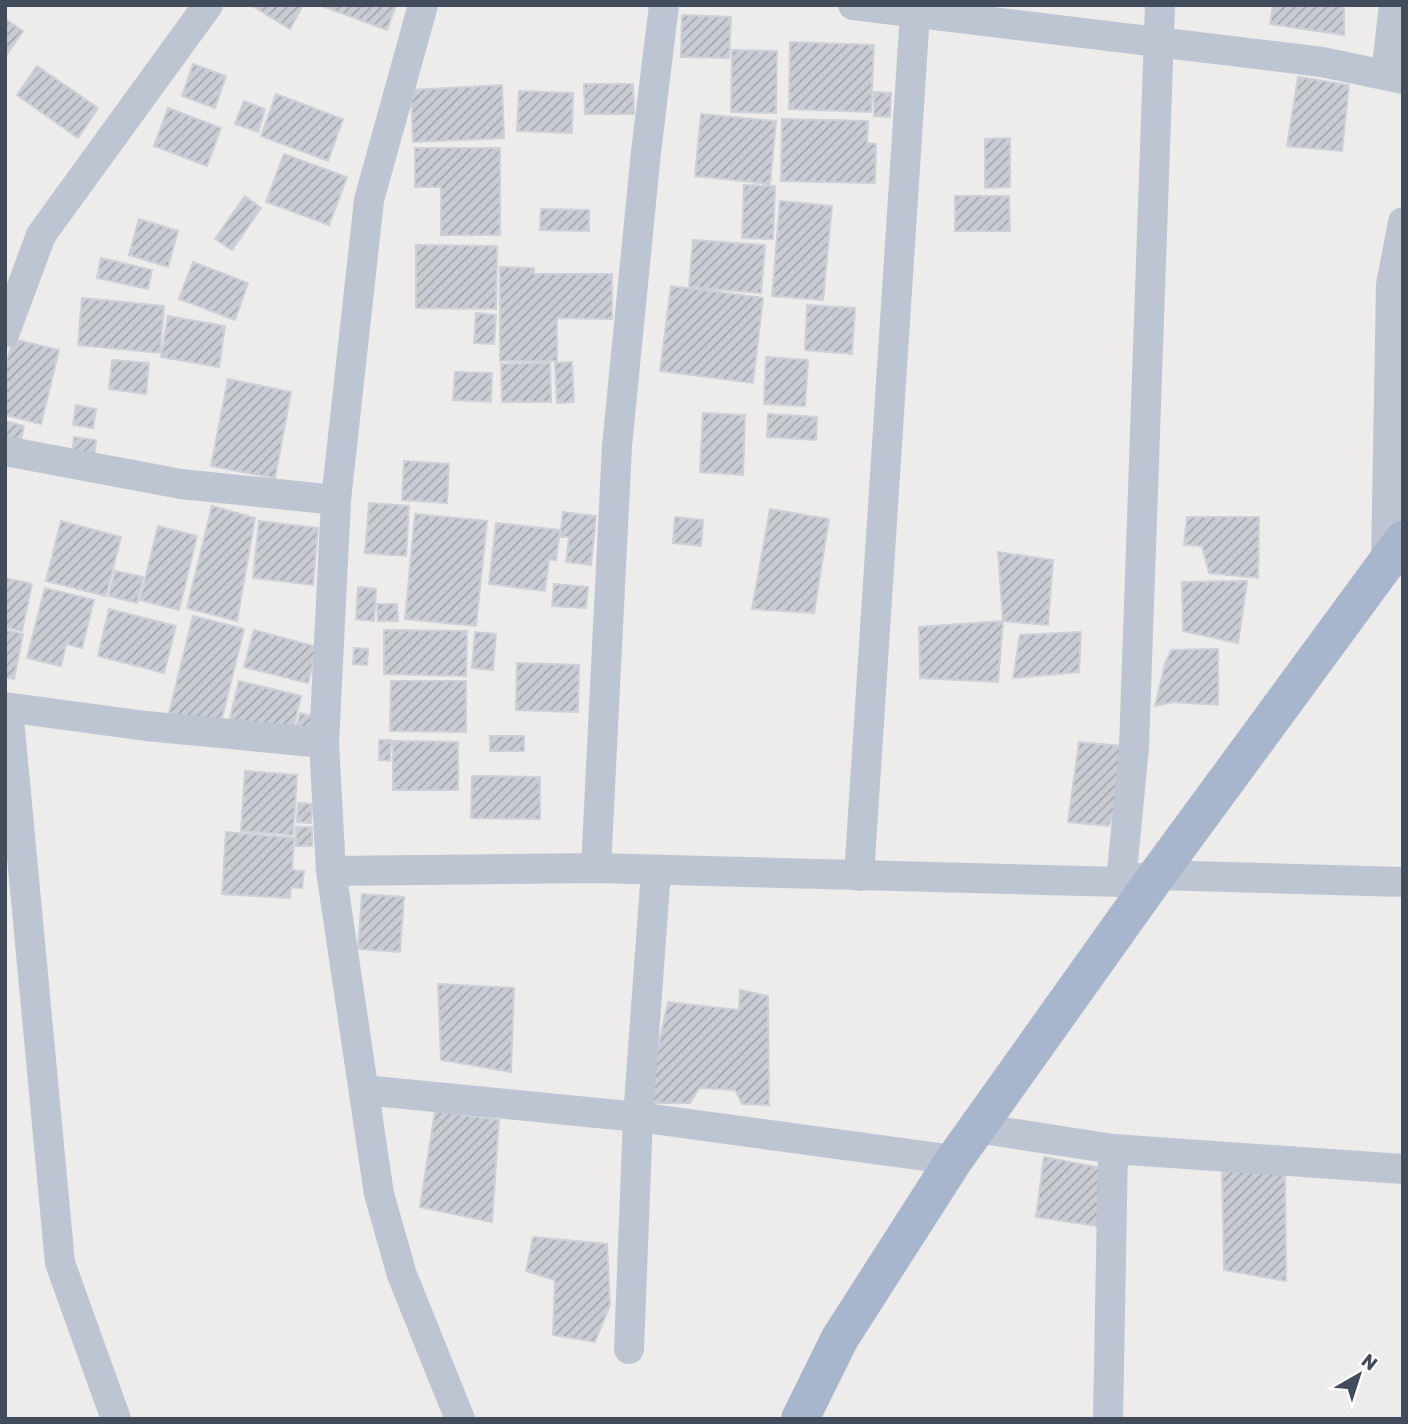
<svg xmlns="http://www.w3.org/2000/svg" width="1408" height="1424" font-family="Rubik,sans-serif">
<defs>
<pattern id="building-hatch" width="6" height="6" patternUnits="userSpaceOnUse" patternTransform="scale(1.75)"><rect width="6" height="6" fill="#c9ccd4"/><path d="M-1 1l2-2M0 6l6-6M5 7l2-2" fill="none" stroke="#a5a8af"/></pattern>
</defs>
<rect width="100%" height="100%" fill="#eeebeb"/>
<!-- building -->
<path fill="url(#building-hatch)" stroke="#ced0d8" stroke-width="2" d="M 251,5 L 303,5 L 290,29 Z
M 319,5 L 396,5 L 387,30 Z
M 1273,5 L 1344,5 L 1344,35 L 1270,24 Z
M 682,15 L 731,17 L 729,58 L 681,57 Z
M 5,19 L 23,31 L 5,57 Z
M 790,42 L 874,45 L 871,112 L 789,109 Z
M 732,50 L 777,51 L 776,113 L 731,112 Z
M 193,64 L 226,76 L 215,108 L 182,96 Z
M 37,66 L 98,108 L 78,138 L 17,95 Z
M 1298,77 L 1349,85 L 1342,151 L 1287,146 Z
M 584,84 L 633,84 L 634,114 L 585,114 Z
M 502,85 L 504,138 L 413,142 L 411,90 Z
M 519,91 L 573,93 L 572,133 L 517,131 Z
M 874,92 L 891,93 L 890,117 L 874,116 Z
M 276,94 L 343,119 L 328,161 L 261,136 Z
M 244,101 L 265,109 L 258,132 L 235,124 Z
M 168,108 L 221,128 L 207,166 L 154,146 Z
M 701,114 L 776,121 L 770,184 L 695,176 Z
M 782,119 L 868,121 L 867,143 L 876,144 L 875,183 L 781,181 Z
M 1010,138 L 1010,187 L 985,188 L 985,139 Z
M 415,148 L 500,148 L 500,235 L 441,235 L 441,187 L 415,187 Z
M 284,154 L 347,177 L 329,225 L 266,202 Z
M 744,185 L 775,186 L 773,239 L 742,238 Z
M 245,196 L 261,208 L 232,250 L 215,239 Z
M 955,196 L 1009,196 L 1010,231 L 955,231 Z
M 780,201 L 832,206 L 823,300 L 772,296 Z
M 541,209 L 589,210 L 589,231 L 540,230 Z
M 139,219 L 178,231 L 168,267 L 129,255 Z
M 693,240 L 765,245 L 761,293 L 689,287 Z
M 416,245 L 497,246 L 496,309 L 416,308 Z
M 101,258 L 152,270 L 148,289 L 97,278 Z
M 193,262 L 248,283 L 235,320 L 179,299 Z
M 500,267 L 534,268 L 534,274 L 612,274 L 612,319 L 557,318 L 557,361 L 500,361 Z
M 671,286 L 763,298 L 753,383 L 660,371 Z
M 82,298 L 164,306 L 160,353 L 78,345 Z
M 807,305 L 855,308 L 852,354 L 805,350 Z
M 476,313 L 496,315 L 494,344 L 474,343 Z
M 168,316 L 225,326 L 219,367 L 161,357 Z
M 13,339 L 59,350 L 41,424 L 5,415 L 5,368 Z
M 766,357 L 808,360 L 805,406 L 764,404 Z
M 112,360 L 149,363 L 146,394 L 109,389 Z
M 572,362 L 574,402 L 557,403 L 555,363 Z
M 550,363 L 551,402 L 502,402 L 501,364 Z
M 455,372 L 492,373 L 491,402 L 453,400 Z
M 228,379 L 291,392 L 275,478 L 211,466 Z
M 76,405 L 96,409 L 93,428 L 73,425 Z
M 703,413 L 745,415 L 743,475 L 700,472 Z
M 768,414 L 817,417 L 816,440 L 767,437 Z
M 5,421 L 24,426 L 20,444 L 5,440 Z
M 74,437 L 96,440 L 94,458 L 72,455 Z
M 404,461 L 449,464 L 447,503 L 402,500 Z
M 369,503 L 409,506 L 406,556 L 365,553 Z
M 212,506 L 255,518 L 237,621 L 187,608 Z
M 770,509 L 829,519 L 814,613 L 752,609 Z
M 563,512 L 596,516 L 591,565 L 566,562 L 569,537 L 560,537 Z
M 415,514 L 487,521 L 476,626 L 405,619 Z
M 675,517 L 703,520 L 701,546 L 673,543 Z
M 1187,517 L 1259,517 L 1258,578 L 1209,573 L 1202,546 L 1184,545 Z
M 61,521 L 121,537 L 106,596 L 46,581 Z
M 259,521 L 318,528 L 313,585 L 253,578 Z
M 496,523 L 560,530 L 556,560 L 549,559 L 545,591 L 489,584 Z
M 158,526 L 197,536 L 179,610 L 140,600 Z
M 998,552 L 1053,560 L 1048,625 L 1003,621 Z
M 115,571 L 143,577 L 137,603 L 109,596 Z
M 5,578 L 32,584 L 22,631 L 5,627 Z
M 1247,581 L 1238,643 L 1183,631 L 1182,582 Z
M 554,584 L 588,587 L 586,608 L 552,606 Z
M 358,587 L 376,589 L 374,621 L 356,619 Z
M 45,588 L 94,600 L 82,648 L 66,644 L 61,666 L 27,658 Z
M 377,604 L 397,604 L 398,621 L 378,621 Z
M 109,609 L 176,626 L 164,673 L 98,656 Z
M 193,616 L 244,629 L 220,726 L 169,713 Z
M 1003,621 L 998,682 L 920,678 L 919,627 Z
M 5,630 L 23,634 L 14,679 L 5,677 Z
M 254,630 L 317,647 L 308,683 L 244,667 Z
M 384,630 L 467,631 L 466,676 L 384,674 Z
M 475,632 L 496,634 L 493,670 L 472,668 Z
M 1081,632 L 1079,672 L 1013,678 L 1020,635 Z
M 354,648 L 368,649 L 367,665 L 353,664 Z
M 1218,649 L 1218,705 L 1173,702 L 1155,706 L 1165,664 L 1171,650 Z
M 517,663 L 579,665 L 578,712 L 516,710 Z
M 239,681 L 301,696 L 291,737 L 229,722 Z
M 391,681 L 466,681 L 466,732 L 390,731 Z
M 300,713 L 314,717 L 308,739 L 294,735 Z
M 490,736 L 524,736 L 524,751 L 490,751 Z
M 379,740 L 391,740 L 390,761 L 379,760 Z
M 393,741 L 458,742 L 458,790 L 393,790 Z
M 1079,742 L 1132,747 L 1109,826 L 1068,822 Z
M 245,771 L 297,775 L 293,835 L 241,831 Z
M 472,776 L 540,777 L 540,819 L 471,818 Z
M 298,803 L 312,804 L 311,823 L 297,822 Z
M 296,827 L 312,827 L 312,846 L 296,846 Z
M 226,832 L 294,838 L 292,870 L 304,871 L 302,888 L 291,887 L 290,898 L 222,894 Z
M 362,894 L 404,897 L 400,952 L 358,949 Z
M 438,984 L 514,988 L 511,1072 L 441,1060 Z
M 740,990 L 768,996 L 769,1105 L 742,1104 L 735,1090 L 699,1088 L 690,1103 L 653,1103 L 651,1080 L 668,1002 L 739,1010 Z
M 435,1111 L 499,1120 L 492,1222 L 420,1207 Z
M 1044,1157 L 1107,1169 L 1104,1227 L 1036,1217 Z
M 1222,1171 L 1285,1174 L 1286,1281 L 1224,1270 Z
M 533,1237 L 607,1244 L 610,1305 L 595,1342 L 553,1335 L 555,1280 L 526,1271 Z"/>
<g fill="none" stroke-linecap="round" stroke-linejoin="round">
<!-- street -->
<path stroke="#bdc5d2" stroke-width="30" d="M 423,5 L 369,200 L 336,500 L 324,743 L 331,871 L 379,1194 L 402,1275 L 460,1419
M 853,5 L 1322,62 L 1403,79
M 1386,75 L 1394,5
M 5,332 L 41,235 L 208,5
M 5,451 L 181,484 L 336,500
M 1386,562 L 1391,285 L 1403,222
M 5,707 L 146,726 L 324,743
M 8,708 L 60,1263 L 116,1419
M 596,868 L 617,446 L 646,152 L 664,5
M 331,871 L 596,868 L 1121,882 L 1157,875 L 1403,882
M 859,876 L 915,13 L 918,5
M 1121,882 L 1134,747 L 1160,5
M 364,1090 L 638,1117 L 954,1160
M 977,1128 L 1113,1149 L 1403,1169
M 629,1349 L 638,1117 L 656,871
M 1108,1419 L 1113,1149"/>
<!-- primary -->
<path stroke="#a8b6cd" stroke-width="38" d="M 800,1419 L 840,1338 L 954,1160 L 1157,875 L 1403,540"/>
</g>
<!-- border -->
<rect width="1408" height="1424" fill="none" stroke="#424c5a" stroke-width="14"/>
<!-- north arrow -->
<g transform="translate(1359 1375) rotate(39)" stroke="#ffffff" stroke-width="5" paint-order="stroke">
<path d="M0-5L12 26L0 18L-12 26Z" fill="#424c5a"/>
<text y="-10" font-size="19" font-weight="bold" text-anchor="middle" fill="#424c5a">N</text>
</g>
</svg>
